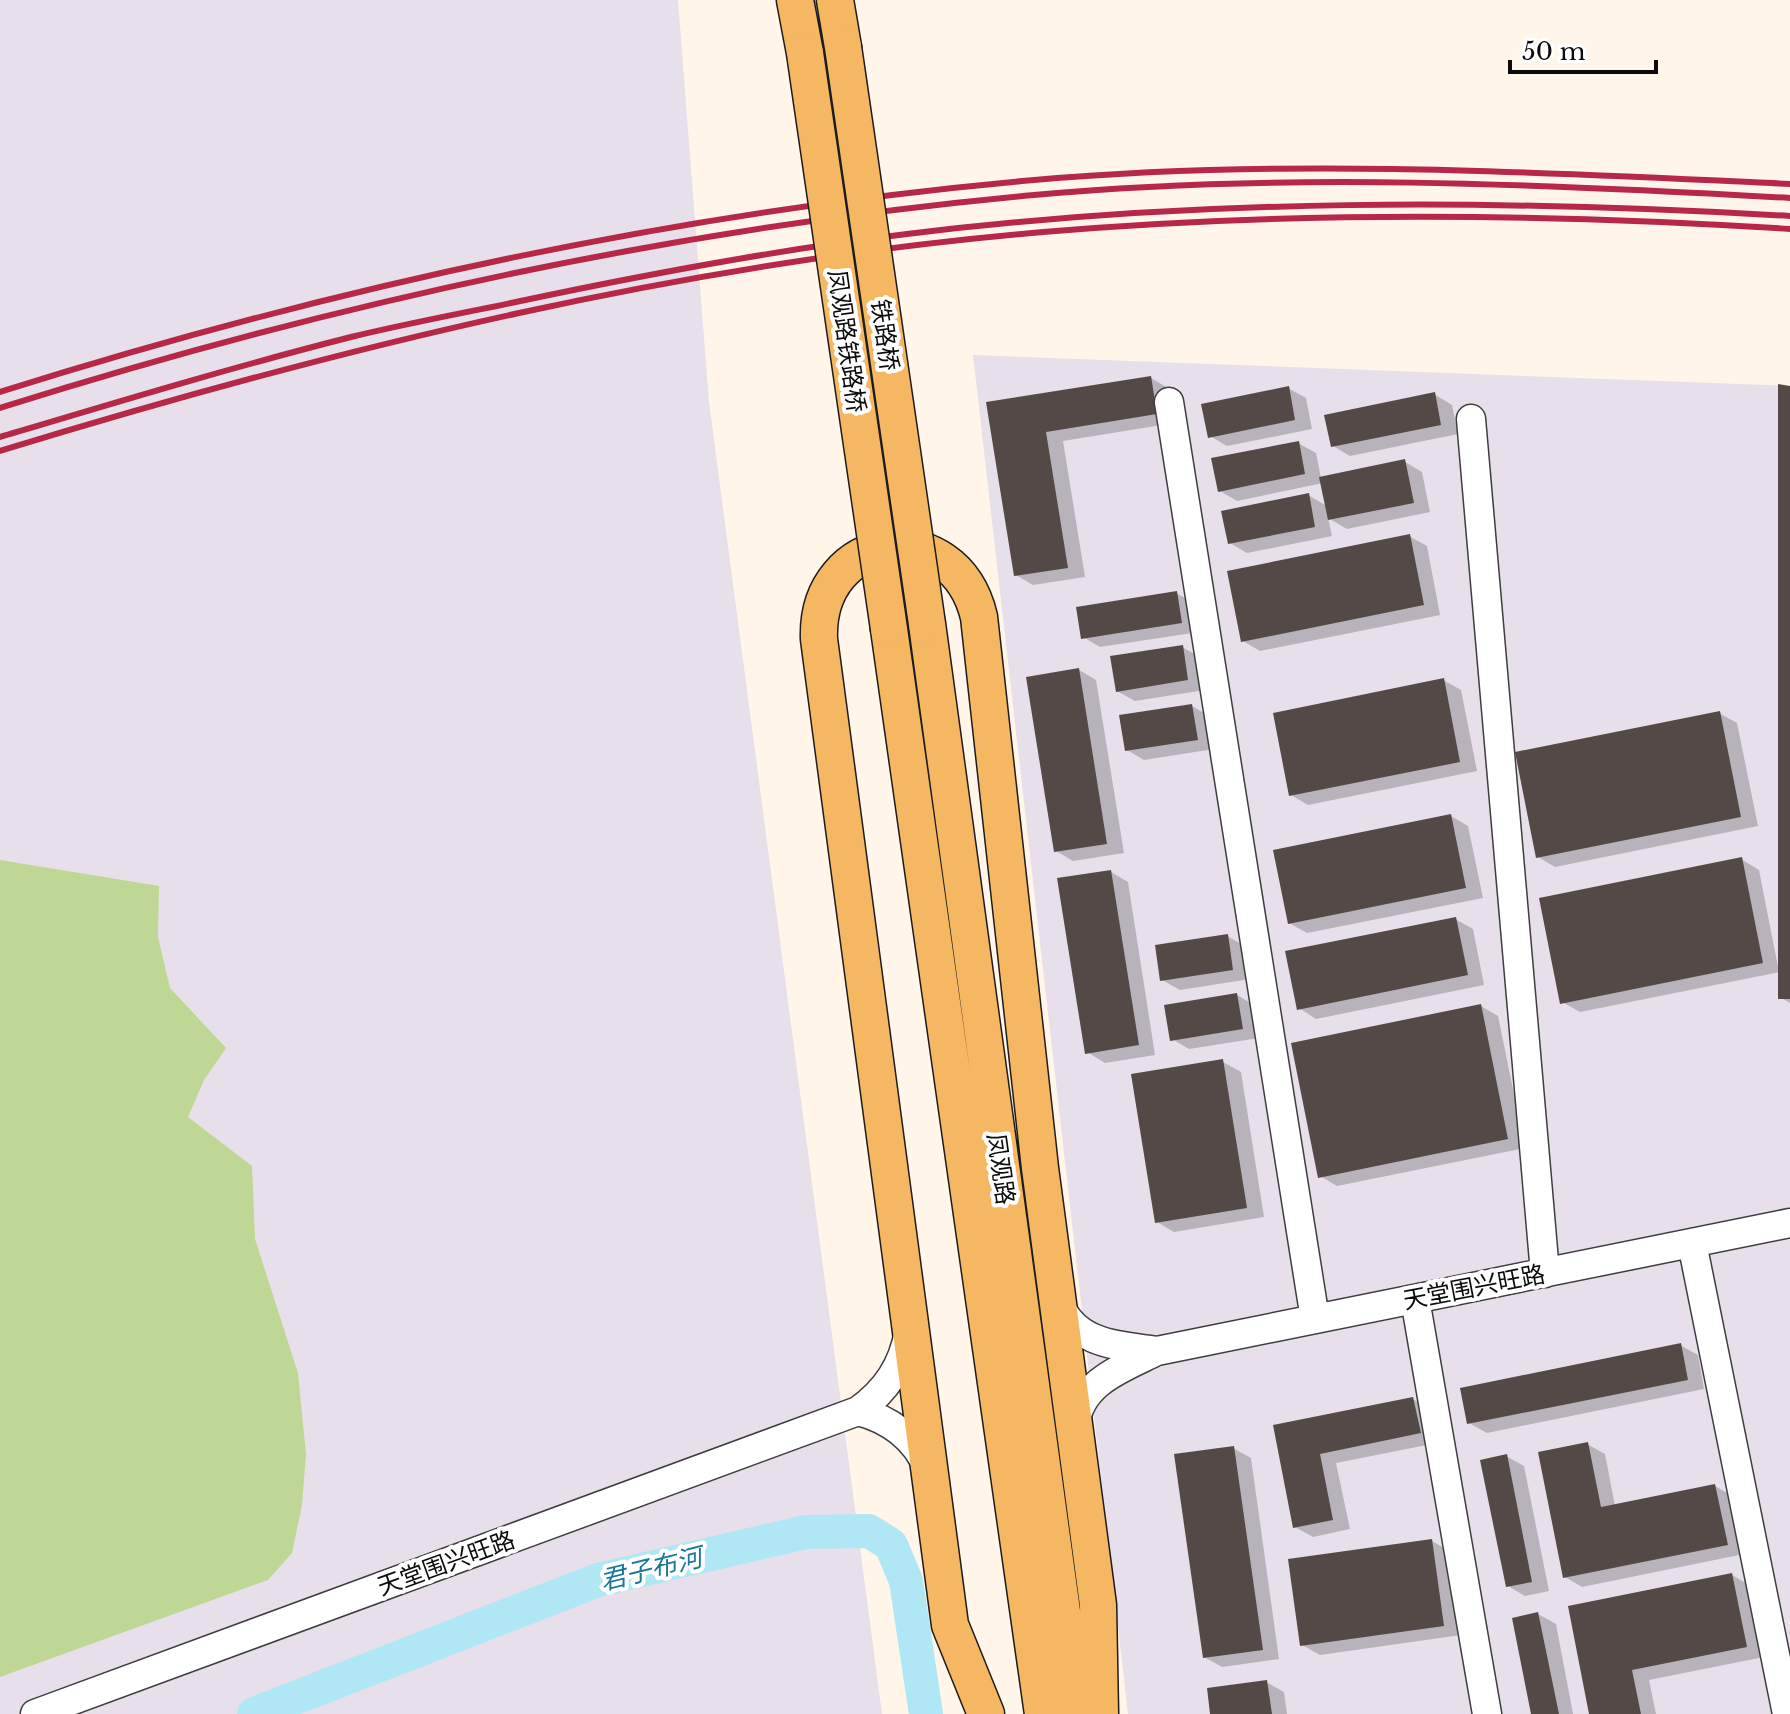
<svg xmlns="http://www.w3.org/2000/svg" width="1790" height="1714" font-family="'Libre Baskerville','Noto Sans SC',serif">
<rect width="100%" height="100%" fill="#fff6e9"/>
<!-- industrial -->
<path fill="#e7dfea" d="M 0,0 L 678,0 L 709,402 L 882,1714 L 0,1714 Z
M 973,355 L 1790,386 L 1790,1714 L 1128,1714 Z"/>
<!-- forest -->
<path fill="#bfd794" d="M 0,860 L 159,886 L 158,937 L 170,988 L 226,1048 L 204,1080 L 188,1117 L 252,1166 L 255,1239 L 298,1373 L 306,1454 L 302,1505 L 292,1553 L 268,1580 L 0,1677 Z"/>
<!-- shadow -->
<path fill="#0003" d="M 1151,378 L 1168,388 L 1174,423 L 1063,441 L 1085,577 L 1033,585 L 1016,575 L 988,404 Z
M 1288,388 L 1306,398 L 1312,429 L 1227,446 L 1210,436 Z
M 1790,388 L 1790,1003 L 1780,997 L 1780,972 L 1580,1012 L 1562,1002 L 1741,859 L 1759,870 L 1778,967 Z
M 1434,394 L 1452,405 L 1458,434 L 1350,456 L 1333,446 Z
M 1298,443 L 1316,453 L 1321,478 L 1405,462 L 1422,472 L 1430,512 L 1347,529 L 1328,518 L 1332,536 L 1247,553 L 1230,543 L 1308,495 L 1327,506 L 1323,483 L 1237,501 L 1220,491 Z
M 1409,536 L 1427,546 L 1440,615 L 1260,651 L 1243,641 Z
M 1176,593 L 1194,603 L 1199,632 L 1100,647 L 1083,637 Z
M 1182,647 L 1200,657 L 1205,690 L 1135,701 L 1117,691 Z
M 1079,670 L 1096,680 L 1124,853 L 1073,861 L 1056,851 Z
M 1443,680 L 1461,690 L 1477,771 L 1308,805 L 1291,795 Z
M 1192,706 L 1209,716 L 1214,749 L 1144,760 L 1127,750 Z
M 1719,713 L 1737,723 L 1758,826 L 1555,867 L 1538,857 Z
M 1451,816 L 1468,826 L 1483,898 L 1307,933 L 1289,923 Z
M 1111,872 L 1128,882 L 1155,1055 L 1105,1063 L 1087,1052 Z
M 1455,919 L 1473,929 L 1484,985 L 1316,1019 L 1299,1008 Z
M 1227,936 L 1245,946 L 1250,979 L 1180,990 L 1162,980 Z
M 1237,995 L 1254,1005 L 1259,1038 L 1189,1049 L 1172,1039 Z
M 1481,1006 L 1498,1016 L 1525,1148 L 1337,1186 L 1320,1176 Z
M 1223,1062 L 1241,1072 L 1264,1217 L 1174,1232 L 1157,1222 Z
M 1680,1345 L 1698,1355 L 1704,1389 L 1487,1433 L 1469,1423 Z
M 1413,1399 L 1430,1409 L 1437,1443 L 1336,1463 L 1350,1529 L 1313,1537 L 1295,1527 L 1275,1427 Z
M 1587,1444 L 1605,1454 L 1615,1506 L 1715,1486 L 1732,1496 L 1744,1554 L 1582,1587 L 1565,1577 Z
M 1233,1448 L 1251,1458 L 1279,1659 L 1222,1667 L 1204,1657 Z
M 1506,1456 L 1524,1466 L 1549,1591 L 1525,1596 L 1508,1586 Z
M 1432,1541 L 1449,1551 L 1461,1635 L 1320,1655 L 1302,1645 Z
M 1732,1575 L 1749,1585 L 1764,1657 L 1649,1680 L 1656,1714 L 1591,1714 L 1570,1608 Z
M 1538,1614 L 1556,1624 L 1573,1714 L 1533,1714 Z
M 1266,1682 L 1284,1692 L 1287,1714 L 1212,1714 Z"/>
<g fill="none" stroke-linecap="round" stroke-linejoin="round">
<!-- river -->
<path stroke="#afe7f4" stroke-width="34" d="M 254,1714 L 598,1580 L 806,1532 L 869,1531 L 891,1545 L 906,1581 L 926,1714"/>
</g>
<!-- building -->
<path fill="#534a47" d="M 1151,376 L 1157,414 L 1046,432 L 1068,568 L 1014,576 L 986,402 Z
M 1778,384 L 1790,386 L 1790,999 L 1778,999 Z
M 1289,386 L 1295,420 L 1208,438 L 1201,404 Z
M 1435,392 L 1441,425 L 1331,447 L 1324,415 Z
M 1299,441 L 1305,474 L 1218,492 L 1211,458 Z
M 1405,459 L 1414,503 L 1328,520 L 1319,477 Z
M 1309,493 L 1315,527 L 1228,544 L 1221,511 Z
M 1410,534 L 1424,605 L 1241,642 L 1227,571 Z
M 1177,591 L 1182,623 L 1081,639 L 1076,607 Z
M 1183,645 L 1188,680 L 1116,692 L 1110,656 Z
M 1079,668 L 1107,844 L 1054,852 L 1026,677 Z
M 1444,678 L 1460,762 L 1289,796 L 1273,713 Z
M 1192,704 L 1198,740 L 1125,751 L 1119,715 Z
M 1720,711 L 1741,817 L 1536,858 L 1515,752 Z
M 1451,814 L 1466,888 L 1288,924 L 1273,850 Z
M 1742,857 L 1763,963 L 1560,1004 L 1539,898 Z
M 1111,870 L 1139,1045 L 1085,1054 L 1057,878 Z
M 1456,917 L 1468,975 L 1297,1010 L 1285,951 Z
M 1228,934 L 1233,970 L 1160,981 L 1155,945 Z
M 1237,993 L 1243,1029 L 1170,1041 L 1164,1005 Z
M 1481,1004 L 1508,1139 L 1318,1178 L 1291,1043 Z
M 1223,1059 L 1247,1208 L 1155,1223 L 1131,1074 Z
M 1681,1343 L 1688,1380 L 1467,1424 L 1460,1388 Z
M 1413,1397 L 1421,1433 L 1320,1454 L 1333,1520 L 1293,1528 L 1273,1425 Z
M 1588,1442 L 1601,1507 L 1715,1484 L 1728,1545 L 1563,1578 L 1538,1452 Z
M 1234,1446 L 1263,1650 L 1203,1658 L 1174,1454 Z
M 1507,1454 L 1532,1582 L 1506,1587 L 1480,1460 Z
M 1432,1539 L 1444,1626 L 1300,1646 L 1288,1559 Z
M 1732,1573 L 1747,1647 L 1632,1670 L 1641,1714 L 1589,1714 L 1568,1606 Z
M 1538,1612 L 1559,1714 L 1531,1714 L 1512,1618 Z
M 1267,1680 L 1272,1714 L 1210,1714 L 1207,1688 Z"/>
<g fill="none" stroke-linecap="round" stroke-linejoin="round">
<defs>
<path id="minor" d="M 1169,402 L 1315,1319
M 1471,419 L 1545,1273
M 1692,1243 L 1787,1714
M 1415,1299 L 1487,1714
M 1058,1301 C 1075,1345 1117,1345 1157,1351
M 858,1411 C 889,1419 916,1438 928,1469
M 1075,1426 C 1079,1382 1123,1368 1157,1351 L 1790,1223
M 35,1714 L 858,1411 C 886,1391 903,1366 909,1331"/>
<path id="major" d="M 795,0 L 805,53
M 835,0 L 843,47
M 927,624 L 1076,1714
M 889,629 L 1043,1714
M 986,1714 L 950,1625 L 819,639 C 815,531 954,512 979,617 L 1040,1168 L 1098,1605 L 1100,1714"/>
</defs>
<!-- minor casing -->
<use href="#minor" stroke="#3e3e3e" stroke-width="31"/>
<!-- major casing -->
<use href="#major" stroke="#1c1c1c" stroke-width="39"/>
<!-- minor -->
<use href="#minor" stroke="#fff" stroke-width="28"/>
<!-- major -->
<use href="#major" stroke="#f6b762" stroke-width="36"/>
<!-- rail -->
<path stroke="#b72747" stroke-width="6" d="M 0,392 C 336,286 683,211 1034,180 C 1286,158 1538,172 1790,184
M 0,408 C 336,302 683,227 1034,195 C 1285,172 1538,184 1790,198
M 0,437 C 117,402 233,367 351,337 C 404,324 458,314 511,303 C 642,275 774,250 907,234 C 1199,198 1496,199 1790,216
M 0,451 C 339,347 688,262 1043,232 C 1290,211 1542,213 1790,229"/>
<defs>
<path id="major-bridge" d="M 843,47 L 927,624
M 805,53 L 889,629"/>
</defs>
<!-- major-bridge casing -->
<use href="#major-bridge" stroke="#1c1c1c" stroke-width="39" stroke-linecap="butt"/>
<!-- major-bridge -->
<use href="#major-bridge" stroke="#f6b762" stroke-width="36"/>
</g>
<g text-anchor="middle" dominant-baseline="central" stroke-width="8" stroke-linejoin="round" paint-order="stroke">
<!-- street labels -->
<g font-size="24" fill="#0b0b0b" stroke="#fff">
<text transform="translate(885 335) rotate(82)">铁路桥</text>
<text transform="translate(847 341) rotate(82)">凤观路铁路桥</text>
<text transform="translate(1001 1169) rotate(82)">凤观路</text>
<text transform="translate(1474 1287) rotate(-11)">天堂围兴旺路</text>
<text transform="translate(446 1563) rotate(-20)">天堂围兴旺路</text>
</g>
<!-- water labels -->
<g font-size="26" font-style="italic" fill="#187899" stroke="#fff">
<text transform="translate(651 1569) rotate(-14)">君子布河</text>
</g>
</g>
<!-- scale -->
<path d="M1510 60v12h146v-12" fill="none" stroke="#0b0b0b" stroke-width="4"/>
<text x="1522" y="60" font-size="24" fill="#0b0b0b" stroke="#ffffff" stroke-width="6" paint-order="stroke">50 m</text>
</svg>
